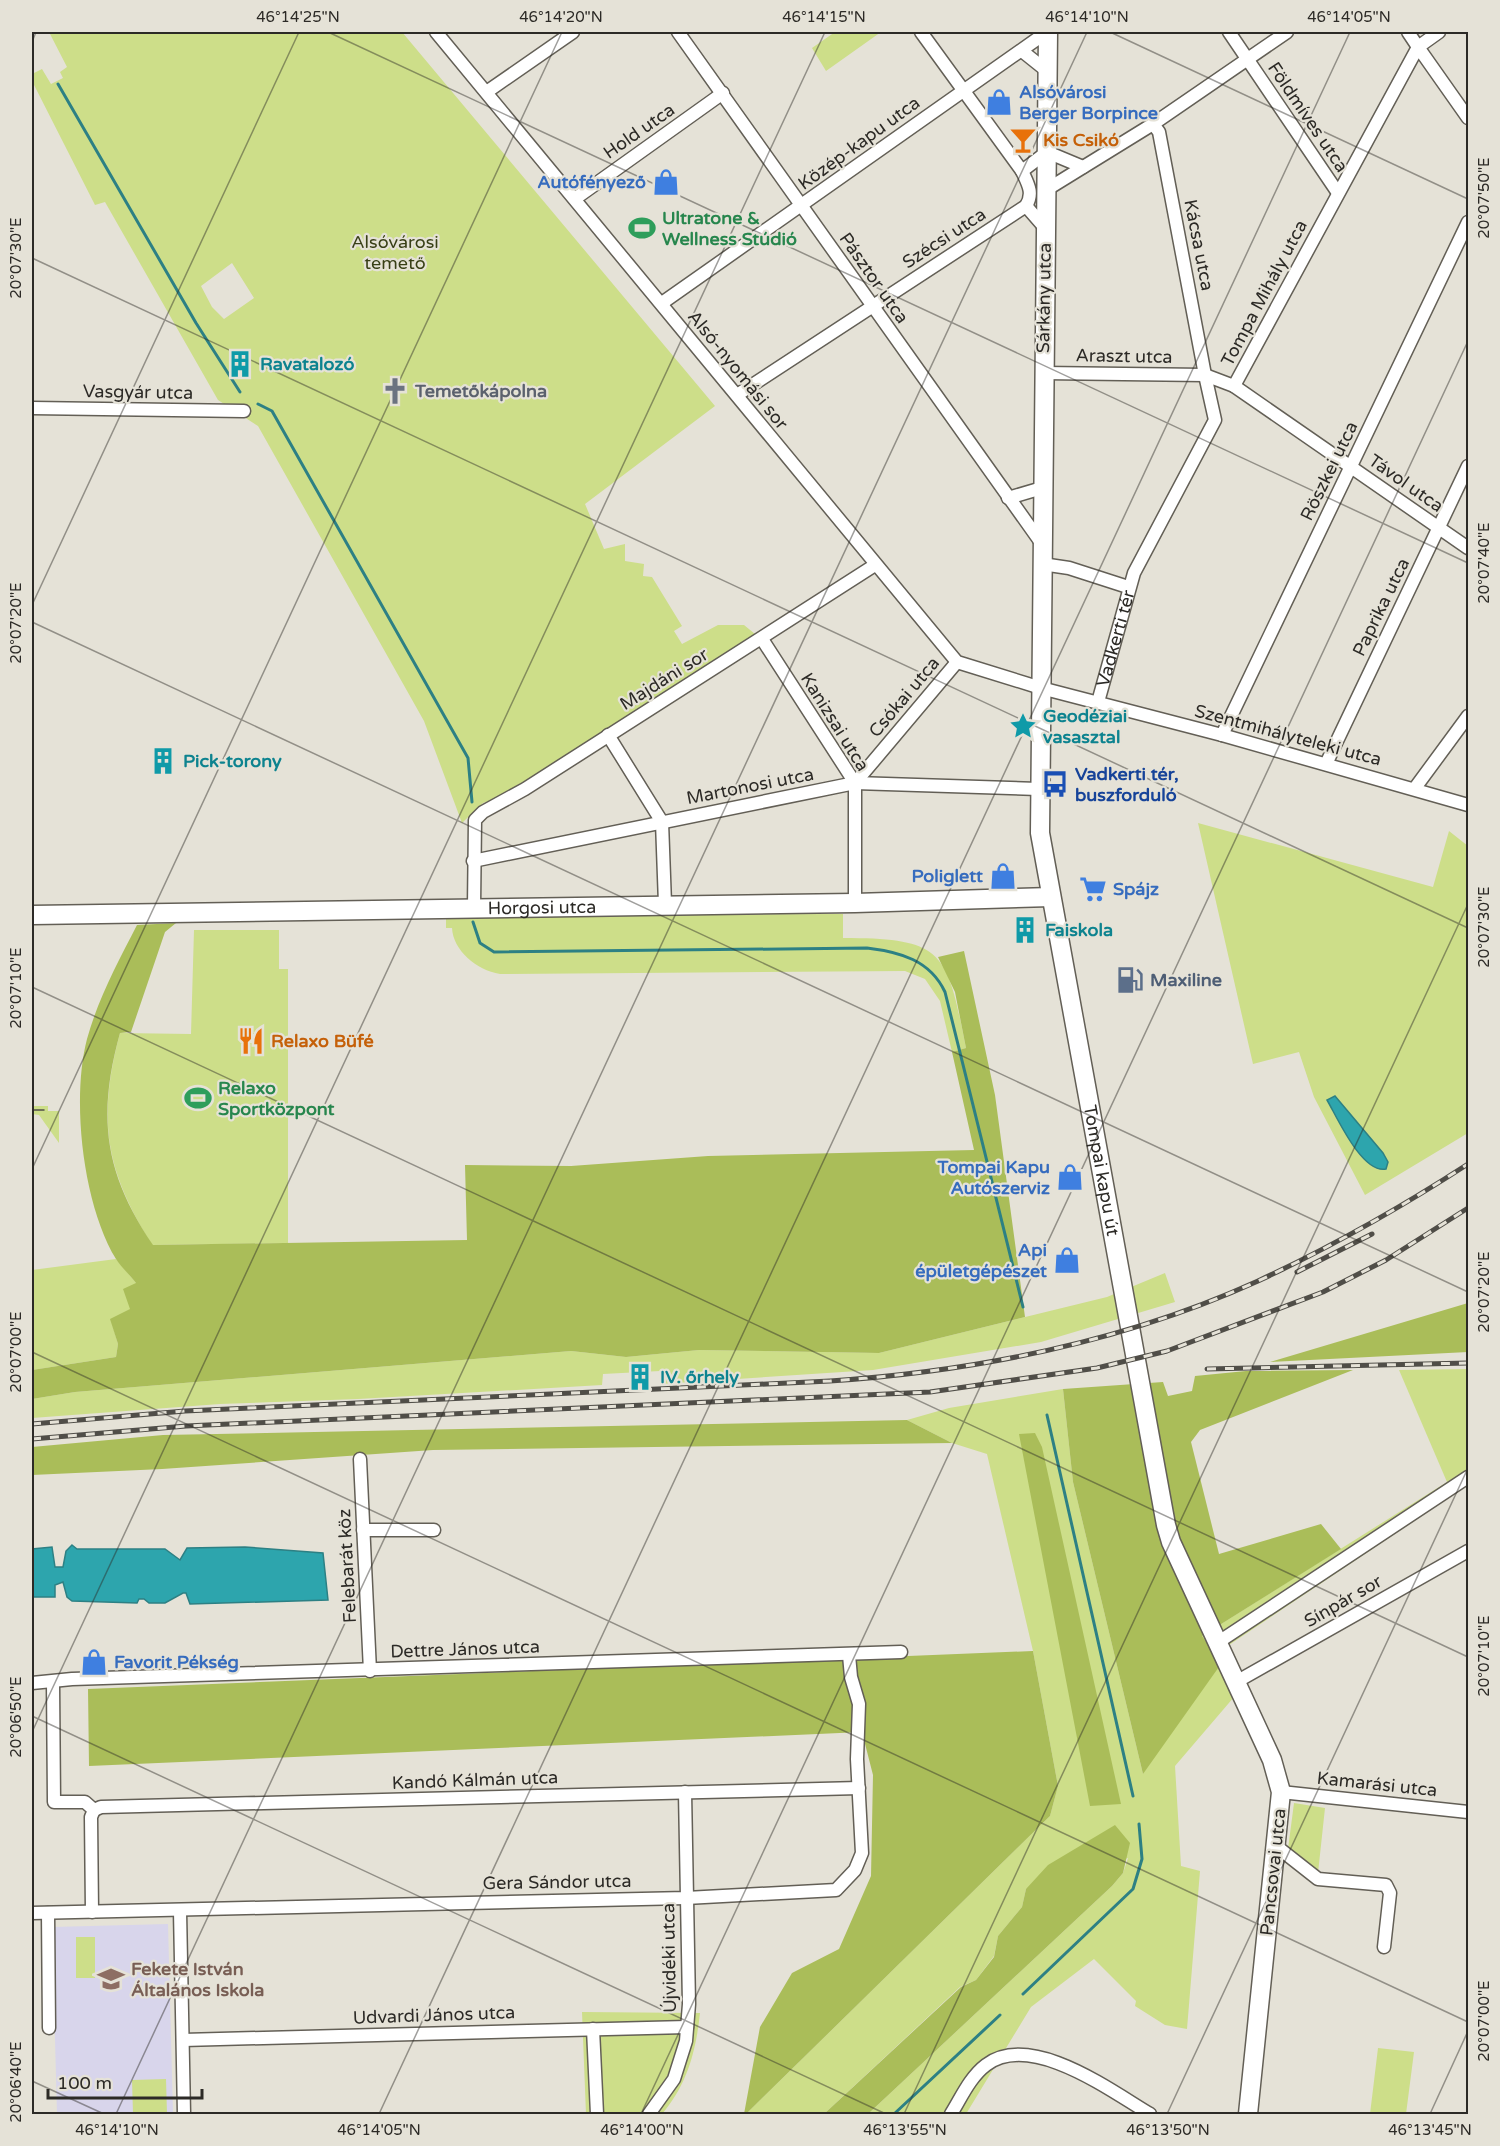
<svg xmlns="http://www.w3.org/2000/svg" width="1500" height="2146" font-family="'Varela Round',sans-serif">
<rect width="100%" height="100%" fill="#e5e2d7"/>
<!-- education -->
<path fill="#d8d5eb" d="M 168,1924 L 173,2114 L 57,2114 L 52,1927 Z"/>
<!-- green -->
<path fill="#cdde89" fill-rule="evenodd" d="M 49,32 L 402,32 L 715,406 L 585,504 L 604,549 L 625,544 L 625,561 L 644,564 L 643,576 L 652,577 L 682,626 L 674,631 L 682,644 L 718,625 L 744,625 L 755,634 L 509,794 L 483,803 L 462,823 L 424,721 L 258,426 L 218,400 L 105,202 L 95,205 L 32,81 L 32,74 L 42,69 L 51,84 L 63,78 L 60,72 L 67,67 ZM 232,263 L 254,298 L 224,319 L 212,307 L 201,286 Z
M 835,32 L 881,32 L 826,71 L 812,48 Z
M 1198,823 L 1433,887 L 1449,831 L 1468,846 L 1468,1133 L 1365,1195 L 1314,1097 L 1299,1052 L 1253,1064 Z
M 843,914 L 843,938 C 945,938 947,952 966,1048 L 952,1052 L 940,1001 L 925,979 L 905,971 L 500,974 C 476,970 453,950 452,928 L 446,928 L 446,915 Z
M 194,930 L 279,930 L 279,969 L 288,969 L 288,1243 L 152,1245 C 105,1169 97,1120 120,1033 L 191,1034 Z
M 32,1106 L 48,1106 L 48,1111 L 59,1111 L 59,1143 L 39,1115 L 32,1114 Z
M 116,1259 L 137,1284 L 131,1309 L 111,1320 L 118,1344 L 116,1357 L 32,1370 L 32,1270 Z
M 1165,1273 L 1175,1302 L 1041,1342 L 873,1370 L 660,1384 L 660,1371 L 603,1374 L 602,1385 L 358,1399 L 220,1404 L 32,1418 L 32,1399 L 75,1392 L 571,1351 L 626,1357 L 699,1350 L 879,1353 L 1107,1297 Z
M 1468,1369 L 1468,1485 L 1229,1645 L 1246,1683 L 1175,1766 L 1181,1866 L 1200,1871 L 1187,2029 L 1165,2025 L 1135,2006 L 1136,2001 L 1094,1959 L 1031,2007 L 966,2114 L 868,2114 L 1112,1886 L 1123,1873 L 1128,1858 L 1026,1889 L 1022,1907 L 998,1936 L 994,1956 L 976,1980 L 960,1987 L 824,2114 L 746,2114 L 1050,1816 L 1058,1786 L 1033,1651 L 987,1454 L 952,1443 L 907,1420 L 949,1408 L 1063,1389 L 1073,1482 L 1143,1774 L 1202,1636 L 1447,1482 L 1399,1370 Z
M 1294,1803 L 1325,1808 L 1318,1873 L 1288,1849 Z
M 76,1937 L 95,1937 L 95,1978 L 76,1978 Z
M 582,2012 L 700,2013 C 696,2051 687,2085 662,2114 L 586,2114 Z
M 1378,2048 L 1414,2052 L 1406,2114 L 1370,2114 Z
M 166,2079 L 167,2114 L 133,2114 L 132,2080 Z"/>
<!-- forest -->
<path fill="#aabd59" d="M 176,923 L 165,932 L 131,1032 L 120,1033 C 97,1116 104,1173 153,1245 L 467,1240 L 465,1165 L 571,1166 L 708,1156 L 974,1150 L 952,1052 L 966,1048 L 955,992 L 938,957 L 964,951 L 995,1095 L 1025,1317 L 879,1353 L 699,1350 L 626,1357 L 571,1351 L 75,1392 L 32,1399 L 32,1370 L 116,1357 L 118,1344 L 110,1319 L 130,1309 L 123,1289 L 136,1283 C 130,1275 121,1267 116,1259 C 83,1205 71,1100 87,1039 C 98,999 118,962 137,925 Z
M 1468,1303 L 1468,1352 L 1270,1362 Z
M 1353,1370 L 1200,1430 L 1191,1442 L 1219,1554 L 1321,1524 L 1341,1549 L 1202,1636 L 1221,1664 L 1143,1774 L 1073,1482 L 1063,1389 L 1163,1382 L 1168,1396 L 1192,1391 L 1195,1376 L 1246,1371 Z
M 907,1420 L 952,1443 L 433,1450 L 162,1469 L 32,1475 L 32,1447 L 163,1435 Z
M 1035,1433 L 1042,1447 L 1121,1804 L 1090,1806 L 1019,1434 Z
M 1033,1651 L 1058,1786 L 1050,1816 L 746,2114 L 744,2114 L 760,2027 L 792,1973 L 839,1949 L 871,1876 L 873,1775 L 862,1732 L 89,1766 L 88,1689 Z
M 1115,1825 L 1130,1843 L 1123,1873 L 1112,1886 L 868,2114 L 824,2114 L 961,1987 L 976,1980 L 994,1957 L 998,1936 L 1022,1907 L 1026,1889 L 1048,1865 Z"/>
<!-- water -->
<path fill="#2da5ad" stroke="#2d8084" stroke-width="1.5" d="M 1335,1096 L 1383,1153 L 1388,1162 L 1386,1169 C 1362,1174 1337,1117 1327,1100 Z
M 72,1545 L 77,1549 L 165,1549 L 180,1560 L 187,1548 L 245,1547 L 323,1553 L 328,1600 L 190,1604 L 186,1593 L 183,1593 L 165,1603 L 149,1603 L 144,1599 L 139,1599 L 137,1603 L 72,1601 L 67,1597 L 63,1582 L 55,1585 L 55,1597 L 32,1597 L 32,1549 L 52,1547 L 55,1567 L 63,1567 L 66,1551 Z"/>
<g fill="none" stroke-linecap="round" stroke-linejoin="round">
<!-- stream -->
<path stroke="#2d8084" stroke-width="3" d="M 58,84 L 196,323 L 240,392
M 258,404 L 272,411 L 468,758 L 472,802
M 473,922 L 480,943 L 494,952 L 867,948 C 900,952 930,960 945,992 L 1023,1307
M 1047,1415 L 1133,1796
M 1023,1994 L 1133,1889 L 1142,1859 L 1139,1824
M 894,2114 L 1000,2015"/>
<defs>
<g id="street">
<path d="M 436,32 L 957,662 L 1041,688 L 1222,735 L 1468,805"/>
<path d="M 678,32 L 1042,544"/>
<path d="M 921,32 L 1022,171 L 1047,152 L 1083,167"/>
<path d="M 1229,32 L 1338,193"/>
<path d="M 1408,32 L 1418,47 L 1439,32"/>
<path d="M 1022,51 L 1047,71"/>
<path d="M 488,91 L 573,32"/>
<path d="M 1022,171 C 1028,184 1034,193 1026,206"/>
<path d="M 1046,190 L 1153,124 L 1287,32"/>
<path d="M 576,198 L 723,93"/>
<path d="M 662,303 L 1047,32"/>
<path d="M 1043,373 L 1205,375 L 1159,132 L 1153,124"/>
<path d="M 1234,386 L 1468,548"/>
<path d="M 737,395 L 1026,206 L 1046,229"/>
<path d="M 32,408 L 244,411"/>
<path d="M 1008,498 L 1042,488"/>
<path d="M 1042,564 L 1069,568 L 1128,587"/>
<path d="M 762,639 L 855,783 L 855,903"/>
<path id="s1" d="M 1098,702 L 1134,573 L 1215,420 L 1205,375 L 1234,386 L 1418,47 L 1468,118"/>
<path d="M 608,735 L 662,822 L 665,904"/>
<path d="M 1222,735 L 1468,222"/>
<path d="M 1326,764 L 1468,466"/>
<path d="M 855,783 L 957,662"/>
<path d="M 1415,788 L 1468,716"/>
<path d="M 473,861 L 855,783 L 1038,789"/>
<path d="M 474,907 L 475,820 L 483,812 L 525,789 L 875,565"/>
<path d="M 360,1459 L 370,1671"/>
<path d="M 363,1530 L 434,1530"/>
<path d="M 1217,1643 L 1468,1477"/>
<path d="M 1236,1682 L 1468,1551"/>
<path d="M 32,1683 L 72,1679 L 901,1652"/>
<path d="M 53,1683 L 54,1802 L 85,1802 L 94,1810"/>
<path d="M 1281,1792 L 1468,1812"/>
<path d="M 94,1810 L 101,1807 L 859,1788"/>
<path d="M 1276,1846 L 1318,1879 L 1386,1885 L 1390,1893 L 1384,1947"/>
<path d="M 180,1911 L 184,2114"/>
<path d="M 92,1912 L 91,1817 L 94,1810"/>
<path d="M 32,1913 L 686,1898 L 836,1890 L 855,1870 L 862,1853 L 857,1759 L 859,1704 L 851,1677 L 849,1655"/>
<path d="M 48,1913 L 49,2028"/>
<path d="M 593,2029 L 597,2114"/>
<path d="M 183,2040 L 687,2027"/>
<path d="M 649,2114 L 674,2079 L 686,2041 L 689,2004 L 685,1792"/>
<path d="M 951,2114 C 961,2098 970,2077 986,2065 C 1031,2031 1111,2091 1150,2114"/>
</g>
<g id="secondary">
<path id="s2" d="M 1048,32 L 1040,833 L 1166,1525 L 1171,1542 L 1272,1760 L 1281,1792 L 1248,2114"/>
<path id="s3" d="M 32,915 L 855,903 L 1051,897"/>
</g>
</defs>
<!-- street casing -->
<use href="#street" stroke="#635f56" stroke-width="15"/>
<!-- secondary casing -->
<use href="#secondary" stroke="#635f56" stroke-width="21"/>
<!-- street -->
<use href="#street" stroke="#fff" stroke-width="12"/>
<!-- secondary -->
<use href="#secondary" stroke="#fff" stroke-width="18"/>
<!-- tram -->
<path stroke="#504e48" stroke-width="1.5" d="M 32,1110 L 44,1110"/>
<defs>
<path id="rail" d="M 1297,1272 L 1372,1234
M 1207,1369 L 1468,1363
M 32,1424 L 185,1411 L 830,1381 C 976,1371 1124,1342 1258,1281 C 1331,1247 1400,1208 1468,1164
M 32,1439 L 186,1426 L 930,1392 L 1097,1368 L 1167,1351 L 1323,1292 L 1386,1260 L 1468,1208"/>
</defs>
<!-- rail casing -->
<use href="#rail" stroke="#504e48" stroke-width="5"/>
<!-- rail -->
<use href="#rail" stroke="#e5e2d7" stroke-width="3" stroke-dasharray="9" stroke-linecap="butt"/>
</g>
<!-- ticks -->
<path fill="none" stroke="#2c2a26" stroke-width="1.5" stroke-opacity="0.45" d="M 328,32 L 1468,563M 1110,32 L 1468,199M 32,42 L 36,32M 32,258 L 1468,928M 32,605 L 299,32M 32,622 L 1468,1292M 32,987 L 1468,1657M 32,1169 L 562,32M 32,1352 L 1468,2022M 32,1716 L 886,2114M 32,1732 L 825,32M 32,2081 L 104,2114M 116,2114 L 1087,32M 379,2114 L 1350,32M 641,2114 L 1468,341M 904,2114 L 1468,904M 1167,2114 L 1468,1468M 1430,2114 L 1468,2031"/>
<!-- icons -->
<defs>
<symbol id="shop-bare" viewBox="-9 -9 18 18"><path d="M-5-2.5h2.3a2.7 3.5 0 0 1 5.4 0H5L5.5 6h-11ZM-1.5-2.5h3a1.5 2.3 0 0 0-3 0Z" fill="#3f7fe0" stroke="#e5e2d7" stroke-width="2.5" paint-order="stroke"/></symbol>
<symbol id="bar-bare" viewBox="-9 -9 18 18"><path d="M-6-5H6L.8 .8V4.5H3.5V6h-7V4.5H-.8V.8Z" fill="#e8710a" stroke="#e5e2d7" stroke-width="2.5" paint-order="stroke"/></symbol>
<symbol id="stadium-bare" viewBox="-9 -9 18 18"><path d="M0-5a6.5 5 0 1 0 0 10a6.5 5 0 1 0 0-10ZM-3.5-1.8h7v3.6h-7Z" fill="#2e9e5b" stroke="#e5e2d7" stroke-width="2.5" paint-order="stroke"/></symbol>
<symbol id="building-bare" viewBox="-9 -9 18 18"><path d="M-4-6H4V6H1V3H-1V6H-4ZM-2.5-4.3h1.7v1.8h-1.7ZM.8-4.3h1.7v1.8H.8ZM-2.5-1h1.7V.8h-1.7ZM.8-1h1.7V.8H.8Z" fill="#0f9aa8" stroke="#e5e2d7" stroke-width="2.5" paint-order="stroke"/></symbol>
<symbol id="church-bare" viewBox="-9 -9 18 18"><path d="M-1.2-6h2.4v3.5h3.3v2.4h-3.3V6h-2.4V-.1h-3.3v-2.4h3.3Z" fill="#6b7280" stroke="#e5e2d7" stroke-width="2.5" paint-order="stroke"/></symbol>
<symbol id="sight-bare" viewBox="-9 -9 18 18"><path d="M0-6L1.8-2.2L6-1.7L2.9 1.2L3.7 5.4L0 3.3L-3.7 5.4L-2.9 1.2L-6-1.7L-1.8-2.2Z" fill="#0f9aa8" stroke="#e5e2d7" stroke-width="2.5" paint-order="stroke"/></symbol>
<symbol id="bus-bare" viewBox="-9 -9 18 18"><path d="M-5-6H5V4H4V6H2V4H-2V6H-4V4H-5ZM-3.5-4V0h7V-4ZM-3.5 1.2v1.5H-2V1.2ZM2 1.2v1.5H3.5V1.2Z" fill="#1a4fb4" stroke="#e5e2d7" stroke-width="2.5" paint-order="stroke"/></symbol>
<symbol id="supermarket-bare" viewBox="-9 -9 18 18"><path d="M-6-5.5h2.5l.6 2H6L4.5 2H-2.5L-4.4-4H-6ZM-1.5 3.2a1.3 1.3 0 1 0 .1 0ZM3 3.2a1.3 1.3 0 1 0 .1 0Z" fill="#3f7fe0" stroke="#e5e2d7" stroke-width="2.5" paint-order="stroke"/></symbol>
<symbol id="fuel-bare" viewBox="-9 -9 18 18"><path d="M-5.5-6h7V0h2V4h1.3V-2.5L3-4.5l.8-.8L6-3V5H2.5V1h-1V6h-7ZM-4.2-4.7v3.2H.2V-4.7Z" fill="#5c6f8a" stroke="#e5e2d7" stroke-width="2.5" paint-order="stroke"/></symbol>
<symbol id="restaurant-bare" viewBox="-9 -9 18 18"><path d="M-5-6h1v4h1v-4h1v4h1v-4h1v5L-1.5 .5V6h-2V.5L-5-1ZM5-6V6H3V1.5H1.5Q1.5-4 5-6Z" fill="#e8710a" stroke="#e5e2d7" stroke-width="2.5" paint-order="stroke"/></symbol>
<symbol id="school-bare" viewBox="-9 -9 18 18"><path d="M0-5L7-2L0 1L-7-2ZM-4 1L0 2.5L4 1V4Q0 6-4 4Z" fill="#8d6e63" stroke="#e5e2d7" stroke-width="2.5" paint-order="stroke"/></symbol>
</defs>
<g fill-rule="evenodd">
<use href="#shop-bare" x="980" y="83" width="38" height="38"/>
<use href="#bar-bare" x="1004" y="121" width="38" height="38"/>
<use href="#shop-bare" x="647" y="163" width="38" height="38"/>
<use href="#stadium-bare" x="623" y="209" width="38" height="38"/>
<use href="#building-bare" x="221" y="345" width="38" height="38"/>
<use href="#church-bare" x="376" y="372" width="38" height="38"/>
<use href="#sight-bare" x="1004" y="707" width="38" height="38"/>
<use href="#building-bare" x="144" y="742" width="38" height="38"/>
<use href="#bus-bare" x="1036" y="765" width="38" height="38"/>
<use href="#shop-bare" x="984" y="857" width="38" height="38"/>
<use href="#supermarket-bare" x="1074" y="870" width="38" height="38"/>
<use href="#building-bare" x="1006" y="911" width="38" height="38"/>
<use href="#fuel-bare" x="1111" y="961" width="38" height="38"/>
<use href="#restaurant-bare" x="232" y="1022" width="38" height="38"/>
<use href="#stadium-bare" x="179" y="1079" width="38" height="38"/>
<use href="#shop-bare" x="1051" y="1158" width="38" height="38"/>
<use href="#shop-bare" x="1048" y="1241" width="38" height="38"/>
<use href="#building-bare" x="621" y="1358" width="38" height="38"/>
<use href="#shop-bare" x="75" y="1643" width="38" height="38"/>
<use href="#school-bare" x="92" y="1960" width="38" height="38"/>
</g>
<g text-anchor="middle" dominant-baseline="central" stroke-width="4.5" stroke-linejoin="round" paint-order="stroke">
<!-- shop labels -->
<g font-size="18" font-weight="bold" fill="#366cbe" stroke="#e5e2d7" text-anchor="end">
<text x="1019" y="92" text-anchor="start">Alsóvárosi<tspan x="1019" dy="21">Berger Borpince</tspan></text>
<text x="646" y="182">Autófényező</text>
<text x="983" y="876">Poliglett</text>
<text x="1113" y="889" text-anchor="start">Spájz</text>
<text x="1050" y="1167">Tompai Kapu<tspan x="1050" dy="21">Autószerviz</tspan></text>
<text x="1047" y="1250">Api<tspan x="1047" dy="21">épületgépészet</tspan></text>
<text x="114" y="1662" text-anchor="start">Favorit Pékség</text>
</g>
<!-- street labels -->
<g font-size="18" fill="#2c2a26" stroke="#e5e2d7">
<text transform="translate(1308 117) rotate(56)">Földmíves utca</text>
<text transform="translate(639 131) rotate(-35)">Hold utca</text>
<text transform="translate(859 143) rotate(-36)">Közép-kapu utca</text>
<text transform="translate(944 238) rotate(-33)">Szécsi utca</text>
<text transform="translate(1199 245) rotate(79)">Kácsa utca</text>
<text transform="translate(874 278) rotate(55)">Pásztor utca</text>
<text transform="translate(1264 293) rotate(-62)">Tompa Mihály utca</text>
<text transform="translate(1044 298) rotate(-89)">Sárkány utca</text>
<text transform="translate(1124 356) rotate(1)">Araszt utca</text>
<text transform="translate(738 370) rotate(51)">Alsó-nyomási sor</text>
<text transform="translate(138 392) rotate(1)">Vasgyár utca</text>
<text transform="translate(1329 471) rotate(-64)">Röszkei utca</text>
<text transform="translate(1406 483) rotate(35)">Távol utca</text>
<text transform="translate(1381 607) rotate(-64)">Paprika utca</text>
<text stroke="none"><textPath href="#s1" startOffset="66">Vadkerti tér</textPath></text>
<text transform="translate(664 679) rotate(-32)">Majdáni sor</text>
<text transform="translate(904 697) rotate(-50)">Csókai utca</text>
<text transform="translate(835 722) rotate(58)">Kanizsai utca</text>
<text transform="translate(1288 735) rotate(15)">Szentmihályteleki utca</text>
<text transform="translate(750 786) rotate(-11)">Martonosi utca</text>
<text stroke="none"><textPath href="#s3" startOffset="510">Horgosi utca</textPath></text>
<text stroke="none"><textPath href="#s2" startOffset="1144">Tompai kapu út</textPath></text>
<text transform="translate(347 1566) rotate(-93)">Felebarát köz</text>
<text transform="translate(1343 1601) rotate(-30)">Sínpár sor</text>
<text transform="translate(465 1649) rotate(-2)">Dettre János utca</text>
<text transform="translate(475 1780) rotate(-2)">Kandó Kálmán utca</text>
<text transform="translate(1377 1784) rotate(6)">Kamarási utca</text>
<text transform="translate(1273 1872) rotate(-84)">Pancsovai utca</text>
<text transform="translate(557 1882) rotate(-1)">Gera Sándor utca</text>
<text transform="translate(669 1958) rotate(-91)">Újvidéki utca</text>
<text transform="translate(434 2015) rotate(-2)">Udvardi János utca</text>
</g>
<!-- food labels -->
<g font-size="18" font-weight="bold" fill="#c56008" stroke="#e5e2d7" text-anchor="start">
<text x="1043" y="140">Kis Csikó</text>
<text x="271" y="1041">Relaxo Büfé</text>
</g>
<!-- leisure labels -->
<g font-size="18" font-weight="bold" fill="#27864d" stroke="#e5e2d7" text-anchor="start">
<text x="662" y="218">Ultratone &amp;<tspan x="662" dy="21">Wellness Stúdió</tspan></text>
<text x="218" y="1088">Relaxo<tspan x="218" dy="21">Sportközpont</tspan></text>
</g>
<!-- park labels -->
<g font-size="18" fill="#383f16" stroke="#e5e2d7">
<text x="395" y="242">Alsóvárosi<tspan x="395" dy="21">temető</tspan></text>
</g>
<!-- culture labels -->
<g font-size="18" font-weight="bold" fill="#0d838f" stroke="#e5e2d7" text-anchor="start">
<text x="260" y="364">Ravatalozó</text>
<text x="1043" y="716">Geodéziai<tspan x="1043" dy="21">vasasztal</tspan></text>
<text x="183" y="761">Pick-torony</text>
<text x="1045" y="930">Faiskola</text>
<text x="660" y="1377">IV. őrhely</text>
</g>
<!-- worship labels -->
<g font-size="18" font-weight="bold" fill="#5b616d" stroke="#e5e2d7" text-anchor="start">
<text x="415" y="391">Temetőkápolna</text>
</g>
<!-- transit labels -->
<g font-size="18" font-weight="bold" fill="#164399" stroke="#e5e2d7" text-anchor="start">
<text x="1075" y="774">Vadkerti tér,<tspan x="1075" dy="21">buszforduló</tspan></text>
</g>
<!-- service labels -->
<g font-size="18" font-weight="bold" fill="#4e5e75" stroke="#e5e2d7" text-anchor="start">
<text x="1150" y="980">Maxiline</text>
</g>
<!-- education labels -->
<g font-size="18" font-weight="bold" fill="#785e54" stroke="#e5e2d7" text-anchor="start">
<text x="131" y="1969">Fekete István<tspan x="131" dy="21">Általános Iskola</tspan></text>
</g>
</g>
<!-- border -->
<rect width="1500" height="2146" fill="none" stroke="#e5e2d7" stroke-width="66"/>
<!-- scale -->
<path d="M48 2089v9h154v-9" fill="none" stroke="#2c2a26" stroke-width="3"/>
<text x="57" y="2089" font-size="18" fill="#2c2a26" stroke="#e5e2d7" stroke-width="4.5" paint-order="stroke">100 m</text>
<rect x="33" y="33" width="1434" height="2080" fill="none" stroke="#2c2a26" stroke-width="2"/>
<g font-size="15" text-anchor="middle" fill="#2c2a26">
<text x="298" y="22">46°14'25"N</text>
<text x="561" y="22">46°14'20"N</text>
<text x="824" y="22">46°14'15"N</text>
<text x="1087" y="22">46°14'10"N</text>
<text x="1349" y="22">46°14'05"N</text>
<text transform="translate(1484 198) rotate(-90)" y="5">20°07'50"E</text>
<text transform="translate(16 258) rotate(-90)" y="5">20°07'30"E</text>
<text transform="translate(1484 563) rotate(-90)" y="5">20°07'40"E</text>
<text transform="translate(16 623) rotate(-90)" y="5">20°07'20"E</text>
<text transform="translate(1484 927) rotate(-90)" y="5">20°07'30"E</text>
<text transform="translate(16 988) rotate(-90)" y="5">20°07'10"E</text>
<text transform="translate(1484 1292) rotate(-90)" y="5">20°07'20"E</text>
<text transform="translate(16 1352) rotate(-90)" y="5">20°07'00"E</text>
<text transform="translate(1484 1656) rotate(-90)" y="5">20°07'10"E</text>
<text transform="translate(16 1717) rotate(-90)" y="5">20°06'50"E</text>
<text transform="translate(1484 2021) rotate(-90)" y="5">20°07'00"E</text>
<text transform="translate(16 2082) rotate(-90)" y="5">20°06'40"E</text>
<text x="117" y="2135">46°14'10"N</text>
<text x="379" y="2135">46°14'05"N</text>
<text x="642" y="2135">46°14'00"N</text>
<text x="905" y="2135">46°13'55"N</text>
<text x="1168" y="2135">46°13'50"N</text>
<text x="1430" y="2135">46°13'45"N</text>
</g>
</svg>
